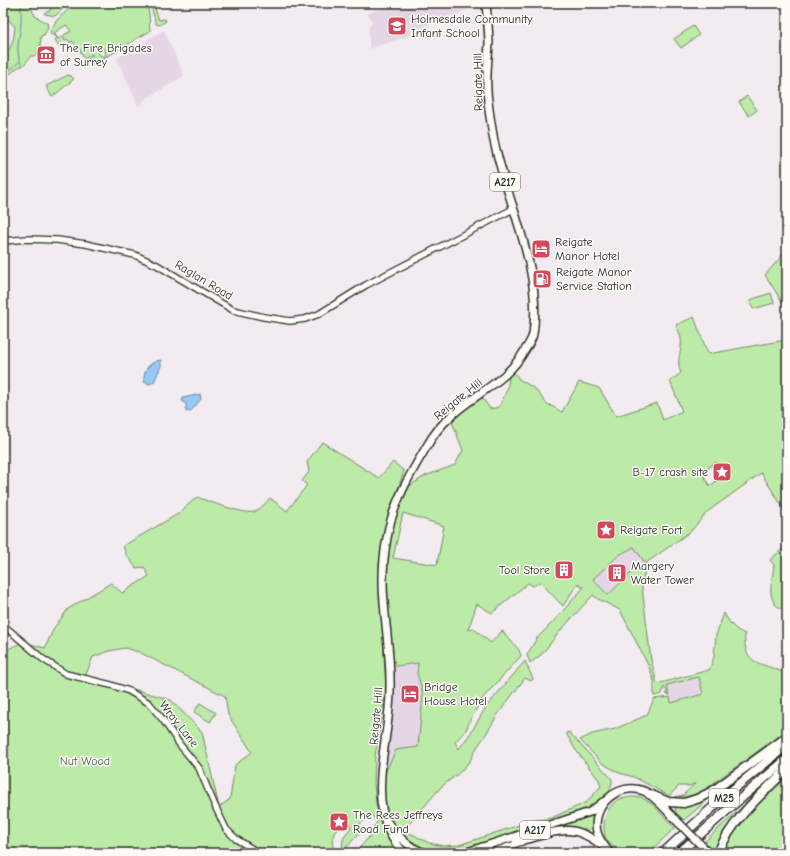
<svg xmlns="http://www.w3.org/2000/svg" width="790" height="856" font-family="'Comic Neue',sans-serif">
<rect width="100%" height="100%" fill="#f2ebef"/>
<filter id="ink" filterUnits="userSpaceOnUse"><feTurbulence type="fractalNoise" baseFrequency=".025" numOctaves="2"/><feDisplacementMap in="SourceGraphic" scale="8" xChannelSelector="R" yChannelSelector="G"/><feConvolveMatrix kernelMatrix="1 2 1 2 8 2 1 2 1" color-interpolation-filters="sRGB"/></filter>
<g filter="url(#ink)">
<!-- built -->
<path fill="#e5d6e6" d="M 394,3 L 482,3 L 483,4 L 419,28 L 421,32 L 369,49 L 369,27 L 372,23 L 371,18 L 369,17 L 367,14 Z
M 164,30 L 184,76 L 142,101 L 143,103 L 138,106 L 117,58 Z
M 635,547 L 646,563 L 631,573 L 608,595 L 593,579 L 619,555 Z
M 418,663 L 417,673 L 423,694 L 418,747 L 396,750 L 385,773 L 381,773 L 390,667 Z
M 699,677 L 703,694 L 671,703 L 667,685 Z"/>
<!-- green -->
<path fill="#bceaa7" stroke="#748a69" fill-rule="evenodd" d="M 3,3 L 33,3 L 31,8 L 35,16 L 47,23 L 48,27 L 44,35 L 41,36 L 40,45 L 41,47 L 38,53 L 34,56 L 31,56 C 27,60 25,67 18,67 L 3,80 L 3,48 L 8,51 C 13,44 14,36 15,27 L 8,19 L 3,21 Z
M 57,3 L 60,3 L 62,10 L 55,16 L 45,14 L 44,13 L 51,10 L 50,7 Z
M 75,3 L 147,3 L 149,14 L 150,31 L 108,56 L 106,56 L 105,49 L 98,50 L 99,54 L 101,56 L 105,56 L 105,58 L 95,66 L 89,62 L 88,59 L 92,57 L 92,54 L 84,59 L 80,50 L 72,41 L 70,43 L 67,39 L 64,41 L 64,35 L 71,31 L 66,25 L 54,33 L 58,39 L 62,37 L 60,47 L 55,40 L 57,38 L 53,34 L 51,35 L 50,32 L 56,21 Z
M 150,3 L 153,3 L 159,20 L 165,19 L 166,21 L 160,25 L 156,24 Z
M 693,26 L 699,35 L 681,48 L 674,39 Z
M 68,75 L 71,76 L 74,79 L 52,97 L 46,86 Z
M 747,96 L 757,110 L 749,116 L 739,102 Z
M 787,250 L 787,514 L 761,473 L 707,512 L 691,531 L 646,563 L 642,588 L 651,660 L 657,684 L 709,670 L 714,657 L 716,635 L 724,613 C 729,623 735,630 745,634 C 742,669 766,661 787,675 L 787,730 L 701,792 L 689,796 L 675,797 L 683,795 L 696,783 L 689,786 L 679,786 L 669,796 L 634,777 L 619,773 L 602,763 L 580,740 L 592,734 L 615,729 L 647,715 L 654,699 L 670,697 L 671,703 L 703,694 L 699,677 L 667,685 L 669,695 L 666,694 L 667,691 L 664,687 L 662,694 L 654,696 L 654,681 L 649,667 L 620,610 L 598,599 L 593,595 L 561,630 L 541,655 L 530,663 L 527,655 L 537,638 L 553,622 L 584,587 L 581,587 L 578,583 L 563,606 L 540,582 L 533,586 L 528,583 L 492,613 L 477,604 L 468,630 L 473,628 L 491,643 L 502,631 L 519,650 L 521,656 L 483,698 L 471,718 L 466,730 L 455,742 L 459,749 L 470,734 L 486,707 L 525,661 L 533,679 L 531,681 L 525,678 L 498,714 L 486,734 L 476,749 L 470,761 L 459,773 L 442,786 L 409,824 L 406,831 L 429,843 L 443,846 L 459,845 L 531,821 L 551,818 L 587,802 L 601,786 L 599,780 L 575,749 L 566,733 L 569,732 L 612,779 C 613,791 601,804 590,809 C 572,816 552,820 534,825 C 511,832 488,842 465,850 C 426,856 411,845 384,819 L 381,773 L 385,773 L 396,750 L 418,747 L 423,694 L 417,673 L 418,663 L 390,667 L 385,556 L 403,490 L 425,476 L 455,465 L 463,450 L 450,417 L 481,396 L 490,409 L 499,407 L 507,390 L 510,372 L 513,371 L 519,379 L 535,389 L 546,403 L 562,412 L 579,382 L 599,388 L 616,416 L 657,403 L 663,420 L 682,411 L 670,381 L 681,373 C 675,360 683,351 681,338 C 680,334 678,329 676,325 L 694,317 L 708,354 L 786,340 L 785,306 L 765,275 ZM 716,462 L 727,472 L 710,486 L 702,473 ZM 403,513 L 444,526 L 437,565 L 393,558 ZM 634,547 L 645,563 L 631,573 L 608,595 L 593,579 L 619,555 Z
M 771,293 L 774,303 L 753,309 L 750,300 Z
M 322,442 L 379,478 L 393,462 L 404,471 L 389,514 L 379,565 L 386,689 L 375,756 L 374,783 L 376,804 L 381,823 L 395,849 L 392,853 L 355,853 L 375,830 L 373,827 L 377,823 L 371,814 L 359,825 L 363,828 L 364,828 L 366,830 L 362,830 L 345,849 L 343,849 C 341,840 345,834 351,828 L 348,819 C 336,824 327,841 336,853 L 3,853 L 3,652 C 24,640 23,642 45,648 L 54,628 L 68,609 L 111,583 L 122,593 L 149,576 L 144,567 L 136,568 L 126,554 L 123,546 L 178,514 L 197,497 C 207,501 246,515 254,512 C 259,510 267,502 270,498 L 287,511 L 307,485 L 302,481 L 309,472 L 307,462 ZM 125,648 L 139,652 L 225,696 L 228,715 L 252,752 L 235,765 L 230,799 L 219,807 L 202,732 L 171,700 L 120,685 L 85,677 L 93,657 L 109,651 Z
M 787,545 L 787,611 C 784,609 778,608 775,604 C 767,593 773,577 774,565 L 770,560 Z
M 200,703 L 216,713 L 210,722 L 194,712 Z
M 787,777 L 787,853 L 722,853 L 733,832 L 755,808 Z
M 766,785 C 748,804 721,827 714,853 L 713,853 L 705,841 Z
M 631,797 L 641,797 L 652,804 L 675,828 L 648,853 L 621,853 C 617,849 610,845 607,840 C 600,828 606,808 616,801 C 620,798 627,798 631,797 Z
M 708,798 L 710,798 L 684,820 L 676,813 L 675,806 L 691,805 Z
M 593,813 L 595,814 L 595,838 C 580,828 573,826 555,828 L 554,827 Z"/>
<!-- water -->
<path fill="#97c9f4" stroke="#6c8aa4" d="M 161,360 L 161,366 L 154,382 L 150,384 L 144,382 C 143,370 149,362 161,360 Z
M 200,394 L 201,399 L 191,411 L 186,412 L 186,404 L 182,401 L 183,398 Z"/>
<g fill="none" stroke-linecap="round" stroke-linejoin="round">
<!-- stream -->
<path stroke="#6c8aa4" stroke-width="1" d="M 21,3 C 20,9 22,16 21,22 C 20,37 14,52 22,65
M 3,76 L 19,62"/>
<defs>
<path id="tertiary" d="M 3,241 L 27,239 L 57,240 L 86,244 L 135,255 L 157,265 L 233,310 L 264,317 L 290,321 L 305,319 L 319,314 L 366,285 L 513,209
M 3,625 L 43,659 L 66,674 L 111,685 L 129,691 L 149,703 L 164,721 L 180,745 L 199,768 L 215,806 L 226,829 L 236,839 L 259,853
M 488,853 L 522,842"/>
<path id="primary" d="M 387,822 C 398,836 407,847 425,853
M 516,841 C 521,840 527,839 532,838 C 564,828 576,825 604,847
M 405,853 C 389,839 383,821 381,800 C 378,763 390,727 390,690 C 391,660 386,632 384,602 C 382,581 383,559 387,538 C 392,505 410,474 427,446 C 433,435 441,425 450,417 C 475,393 507,382 525,350 C 528,345 532,340 533,334 C 543,269 507,203 494,141 C 491,124 488,107 487,90 C 486,75 488,60 489,44 C 489,31 487,17 486,3
M 464,853 L 590,812 L 603,802"/>
<path id="trunk" d="M 610,853 C 605,847 599,840 597,832 C 591,806 618,781 644,791 C 655,796 667,811 676,820"/>
<path id="motorway" d="M 649,794 L 668,802 L 684,803 L 697,799 L 713,791 L 787,737
M 663,853 L 724,797 L 787,745
M 679,853 L 732,806 L 787,759
M 718,853 C 732,819 762,794 787,769"/>
</defs>
<!-- tertiary casing -->
<use href="#tertiary" stroke="#2b2b2b" stroke-width="8"/>
<!-- primary casing -->
<use href="#primary" stroke="#2b2b2b" stroke-width="10"/>
<!-- trunk casing -->
<use href="#trunk" stroke="#2b2b2b" stroke-width="10"/>
<!-- motorway casing -->
<use href="#motorway" stroke="#2b2b2b" stroke-width="11"/>
<!-- tertiary -->
<use href="#tertiary" stroke="#fdfcf7" stroke-width="5.5"/>
<!-- primary -->
<use href="#primary" stroke="#fdfcf7" stroke-width="7"/>
<!-- trunk -->
<use href="#trunk" stroke="#fdfcf7" stroke-width="7"/>
<!-- motorway -->
<use href="#motorway" stroke="#fdfcf7" stroke-width="8"/>
<defs>
<path id="trunk-bridge" d="M 676,820 L 706,850"/>
</defs>
<!-- trunk-bridge casing -->
<use href="#trunk-bridge" stroke="#2b2b2b" stroke-width="10" stroke-linecap="butt"/>
<!-- trunk-bridge -->
<use href="#trunk-bridge" stroke="#fdfcf7" stroke-width="7"/>
</g>
</g>
<!-- icons -->
<defs>
<symbol id="school-square" viewBox="-11 -11 22 22"><rect x="-9" y="-9" width="18" height="18" rx="4" fill="#d1495b" stroke="#fdfcf7"/><path d="M0-5L7-2L0 1L-7-2ZM-4 1L0 2.5L4 1V4Q0 6-4 4Z" fill="#fff"/></symbol>
<symbol id="museum-square" viewBox="-11 -11 22 22"><rect x="-9" y="-9" width="18" height="18" rx="4" fill="#d1495b" stroke="#fdfcf7"/><path d="M0-6L6-3V-2H-6V-3ZM-5-1h2V3h-2ZM-1-1h2V3h-2ZM3-1h2V3H3ZM-6 4H6V6H-6Z" fill="#fff"/></symbol>
<symbol id="hotel-square" viewBox="-11 -11 22 22"><rect x="-9" y="-9" width="18" height="18" rx="4" fill="#d1495b" stroke="#fdfcf7"/><path d="M-6-4.5h1.5V1H6V5H4.5V3h-9V5H-6ZM-4 0a1.8 1.8 0 1 1 3.6 0ZM.5 0V-2.5h3Q6-2.5 6 0Z" fill="#fff"/></symbol>
<symbol id="fuel-square" viewBox="-11 -11 22 22"><rect x="-9" y="-9" width="18" height="18" rx="4" fill="#d1495b" stroke="#fdfcf7"/><path d="M-5.5-6h7V0h2V4h1.3V-2.5L3-4.5l.8-.8L6-3V5H2.5V1h-1V6h-7ZM-4.2-4.7v3.2H.2V-4.7Z" fill="#fff"/></symbol>
<symbol id="sight-square" viewBox="-11 -11 22 22"><rect x="-9" y="-9" width="18" height="18" rx="4" fill="#d1495b" stroke="#fdfcf7"/><path d="M0-6L1.8-2.2L6-1.7L2.9 1.2L3.7 5.4L0 3.3L-3.7 5.4L-2.9 1.2L-6-1.7L-1.8-2.2Z" fill="#fff"/></symbol>
<symbol id="building-square" viewBox="-11 -11 22 22"><rect x="-9" y="-9" width="18" height="18" rx="4" fill="#d1495b" stroke="#fdfcf7"/><path d="M-4-6H4V6H1V3H-1V6H-4ZM-2.5-4.3h1.7v1.8h-1.7ZM.8-4.3h1.7v1.8H.8ZM-2.5-1h1.7V.8h-1.7ZM.8-1h1.7V.8H.8Z" fill="#fff"/></symbol>
</defs>
<g fill-rule="evenodd">
<use href="#school-square" x="386" y="15" width="22" height="22"/>
<use href="#museum-square" x="35" y="44" width="22" height="22"/>
<use href="#hotel-square" x="530" y="238" width="22" height="22"/>
<use href="#fuel-square" x="531" y="268" width="22" height="22"/>
<use href="#sight-square" x="711" y="461" width="22" height="22"/>
<use href="#sight-square" x="595" y="519" width="22" height="22"/>
<use href="#building-square" x="553" y="559" width="22" height="22"/>
<use href="#building-square" x="606" y="562" width="22" height="22"/>
<use href="#hotel-square" x="399" y="683" width="22" height="22"/>
<use href="#sight-square" x="328" y="811" width="22" height="22"/>
</g>
<g text-anchor="middle" dominant-baseline="central" stroke-width="3" stroke-linejoin="round" paint-order="stroke">
<!-- shield labels -->
<g fill="#fdfcf7" stroke="#6a6a68" stroke-width="1">
<rect x="490" y="173" width="30" height="18" rx="3"/>
<rect x="709" y="789" width="30" height="18" rx="3"/>
<rect x="520" y="821" width="30" height="18" rx="3"/>
</g>
<g font-size="11" font-weight="bold" fill="#2b2b2b">
<text x="505" y="182">A217</text>
<text x="724" y="798">M25</text>
<text x="535" y="830">A217</text>
</g>
<!-- poi labels -->
<g font-size="12" fill="#2b2b2b" stroke="#fdfcf7" text-anchor="start">
<text x="411" y="19">Holmesdale Community<tspan x="411" dy="14">Infant School</tspan></text>
<text x="60" y="48">The Fire Brigades<tspan x="60" dy="14">of Surrey</tspan></text>
<text x="555" y="242">Reigate<tspan x="555" dy="14">Manor Hotel</tspan></text>
<text x="556" y="272">Reigate Manor<tspan x="556" dy="14">Service Station</tspan></text>
<text x="708" y="472" text-anchor="end">B-17 crash site</text>
<text x="620" y="530">Reigate Fort</text>
<text x="631" y="566">Margery<tspan x="631" dy="14">Water Tower</tspan></text>
<text x="550" y="570" text-anchor="end">Tool Store</text>
<text x="424" y="687">Bridge<tspan x="424" dy="14">House Hotel</tspan></text>
<text x="353" y="815">The Rees Jeffreys<tspan x="353" dy="14">Road Fund</tspan></text>
</g>
<!-- street labels -->
<g font-size="12" fill="#2b2b2b" stroke="#fdfcf7">
<text transform="translate(478 82) rotate(-91)">Reigate Hill</text>
<text transform="translate(204 280) rotate(31)">Raglan Road</text>
<text transform="translate(458 399) rotate(-39)">Reigate Hill</text>
<text transform="translate(376 716) rotate(-85)">Reigate Hill</text>
<text transform="translate(179 724) rotate(52)">Wray Lane</text>
</g>
<!-- park labels -->
<g font-size="12" fill="#4f5b4a" stroke="#fdfcf7">
<text x="85" y="761">Nut Wood</text>
</g>
</g>
<!-- margin -->
<rect width="790" height="856" fill="none" stroke="#fdfcf7" stroke-width="16"/>
<rect x="8" y="8" width="774" height="840" fill="none" stroke="#2b2b2b" stroke-width="1.5" filter="url(#ink)"/>
</svg>
